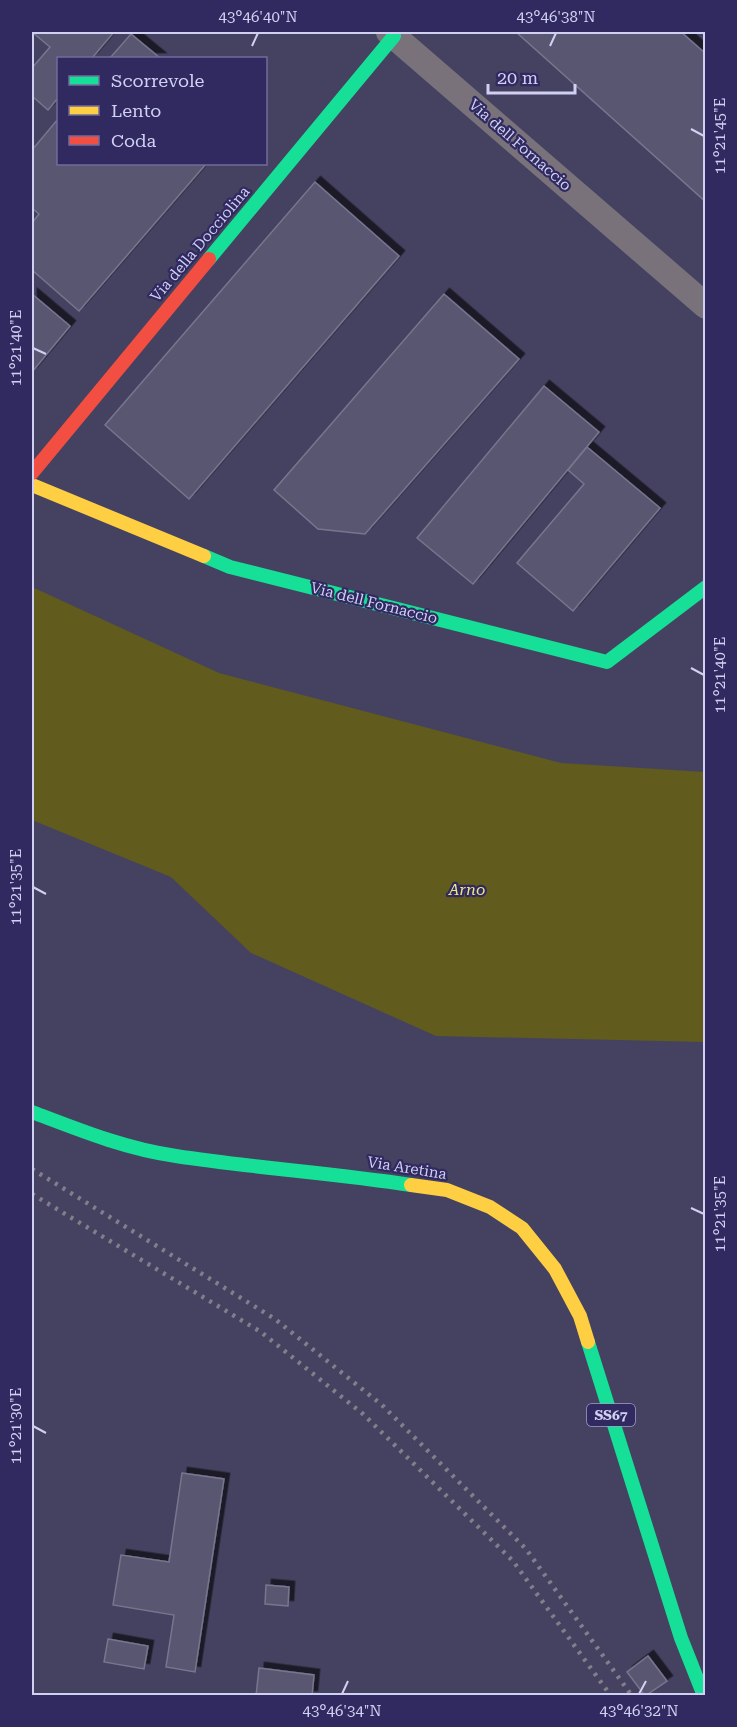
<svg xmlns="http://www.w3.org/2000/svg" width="737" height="1727" font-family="'Roboto Serif',serif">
<defs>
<filter id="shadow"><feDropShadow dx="5.5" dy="-5.5" stdDeviation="0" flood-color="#0009"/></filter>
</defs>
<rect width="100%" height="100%" fill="#444260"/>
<!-- water -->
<path fill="#615b1d" d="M 32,587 L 219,673 L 561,763 L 705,772 L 705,1042 L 436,1036 L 251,953 L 171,877 L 32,820 Z"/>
<!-- building -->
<path fill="#585770" stroke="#77768f" stroke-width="1.5" filter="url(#shadow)" d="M 32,32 L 114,32 L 92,58 L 58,58 L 58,98 L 48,110 L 32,96 L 32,68 L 50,47 Z
M 516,32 L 681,32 L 706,54 L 706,202 Z
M 131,34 L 160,58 L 110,58 Z
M 58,119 L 58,164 L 206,164 L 79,311 L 32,270 L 32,223 L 39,214 L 32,208 L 32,150 Z
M 315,182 L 399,256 L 189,499 L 105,425 Z
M 32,294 L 70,326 L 32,372 Z
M 444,294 L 519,359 L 365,534 L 318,529 L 274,490 Z
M 544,386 L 599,432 L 473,584 L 417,538 Z
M 587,447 L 660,508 L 573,611 L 517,563 L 584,484 L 568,470 Z
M 182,1473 L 224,1479 L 195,1672 L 166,1667 L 174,1615 L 113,1605 L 121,1555 L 169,1562 Z
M 266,1585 L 289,1587 L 288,1606 L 265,1604 Z
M 108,1639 L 148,1646 L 144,1669 L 104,1662 Z
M 648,1656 L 667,1681 L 645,1696 L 627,1672 Z
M 259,1668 L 314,1675 L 312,1696 L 256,1696 Z"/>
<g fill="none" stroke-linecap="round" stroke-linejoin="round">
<!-- street -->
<path stroke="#7a727b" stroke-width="26" d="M 389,32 L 706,306"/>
<!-- fast -->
<path stroke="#16e098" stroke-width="14" d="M 209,259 L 394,36
M 204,556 L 230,567 L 607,662 L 706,587
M 32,1112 C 79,1130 126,1149 176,1156 C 254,1168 333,1173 411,1185
M 588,1342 L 681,1638 L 704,1696"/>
<!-- slow -->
<path stroke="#ffcf43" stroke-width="14" d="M 32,485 L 204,556
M 411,1185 L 447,1190 L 490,1207 L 522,1228 L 555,1269 L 580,1316 L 588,1342"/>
<!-- jam -->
<path stroke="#f24e42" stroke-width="14" d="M 32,473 L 209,259"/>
<!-- rail -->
<path stroke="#827e8b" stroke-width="4.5" stroke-dasharray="3 6" stroke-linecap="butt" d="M 32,1169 L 275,1319 L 382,1405 L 526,1549 L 632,1696
M 32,1194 L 261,1332 L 363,1414 L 513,1561 L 611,1696"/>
</g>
<!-- ticks -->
<path fill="none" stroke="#d0d0f2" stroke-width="2" d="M 252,46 L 258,33M 550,46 L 556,33M 691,129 L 704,136M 33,348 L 46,354M 691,668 L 704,675M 33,887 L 46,894M 691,1208 L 704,1214M 33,1426 L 46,1433M 342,1694 L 348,1681M 639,1694 L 646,1681"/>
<g text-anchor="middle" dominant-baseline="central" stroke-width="4.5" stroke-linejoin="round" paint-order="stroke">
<!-- shield labels -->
<rect fill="#302a61" stroke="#a09ec6" stroke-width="1.5" x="587" y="1404" width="48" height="22" rx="4.5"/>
<g font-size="14" font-weight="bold" fill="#d0d0f2">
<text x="611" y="1415">SS67</text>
</g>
<!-- street labels -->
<g font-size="15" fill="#d0d0f2" stroke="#302a61">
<text transform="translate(520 145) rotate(41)">Via dell Fornaccio</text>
<text transform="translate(200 244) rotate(-50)">Via della Docciolina</text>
<text transform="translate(374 603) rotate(14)">Via dell Fornaccio</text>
<text transform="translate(407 1168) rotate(9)">Via Aretina</text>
</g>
<!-- water labels -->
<g font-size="16" font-style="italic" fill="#ede684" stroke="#302a61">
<text x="467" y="889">Arno</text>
</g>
</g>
<!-- border -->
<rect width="737" height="1727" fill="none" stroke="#302a61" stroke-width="66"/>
<!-- legend -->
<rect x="57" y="57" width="210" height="108" fill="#302a61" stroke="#706c9b" stroke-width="1.5"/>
<rect x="69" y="76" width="30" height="9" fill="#16e098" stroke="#706c9b" stroke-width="1.5"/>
<text x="111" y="87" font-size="18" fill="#d0d0f2">Scorrevole</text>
<rect x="69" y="106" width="30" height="9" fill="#ffcf43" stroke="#706c9b" stroke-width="1.5"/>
<text x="111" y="117" font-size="18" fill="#d0d0f2">Lento</text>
<rect x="69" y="136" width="30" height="9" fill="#f24e42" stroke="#706c9b" stroke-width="1.5"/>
<text x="111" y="147" font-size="18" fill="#d0d0f2">Coda</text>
<!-- scale -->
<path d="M488 84v9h87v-9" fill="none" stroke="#d0d0f2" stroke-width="3"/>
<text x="497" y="84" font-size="18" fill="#d0d0f2" stroke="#302a61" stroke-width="4.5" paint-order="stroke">20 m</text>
<rect x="33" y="33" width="671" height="1661" fill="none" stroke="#d0d0f2" stroke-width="2"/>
<g font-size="15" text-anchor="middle" fill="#d0d0f2">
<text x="258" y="22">43°46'40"N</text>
<text x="556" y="22">43°46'38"N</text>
<text transform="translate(720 136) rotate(-90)" y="5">11°21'45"E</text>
<text transform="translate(16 348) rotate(-90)" y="5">11°21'40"E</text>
<text transform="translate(720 675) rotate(-90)" y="5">11°21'40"E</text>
<text transform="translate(16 887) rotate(-90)" y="5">11°21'35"E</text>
<text transform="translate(720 1214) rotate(-90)" y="5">11°21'35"E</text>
<text transform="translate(16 1426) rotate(-90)" y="5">11°21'30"E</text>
<text x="342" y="1716">43°46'34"N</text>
<text x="639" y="1716">43°46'32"N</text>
</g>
</svg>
